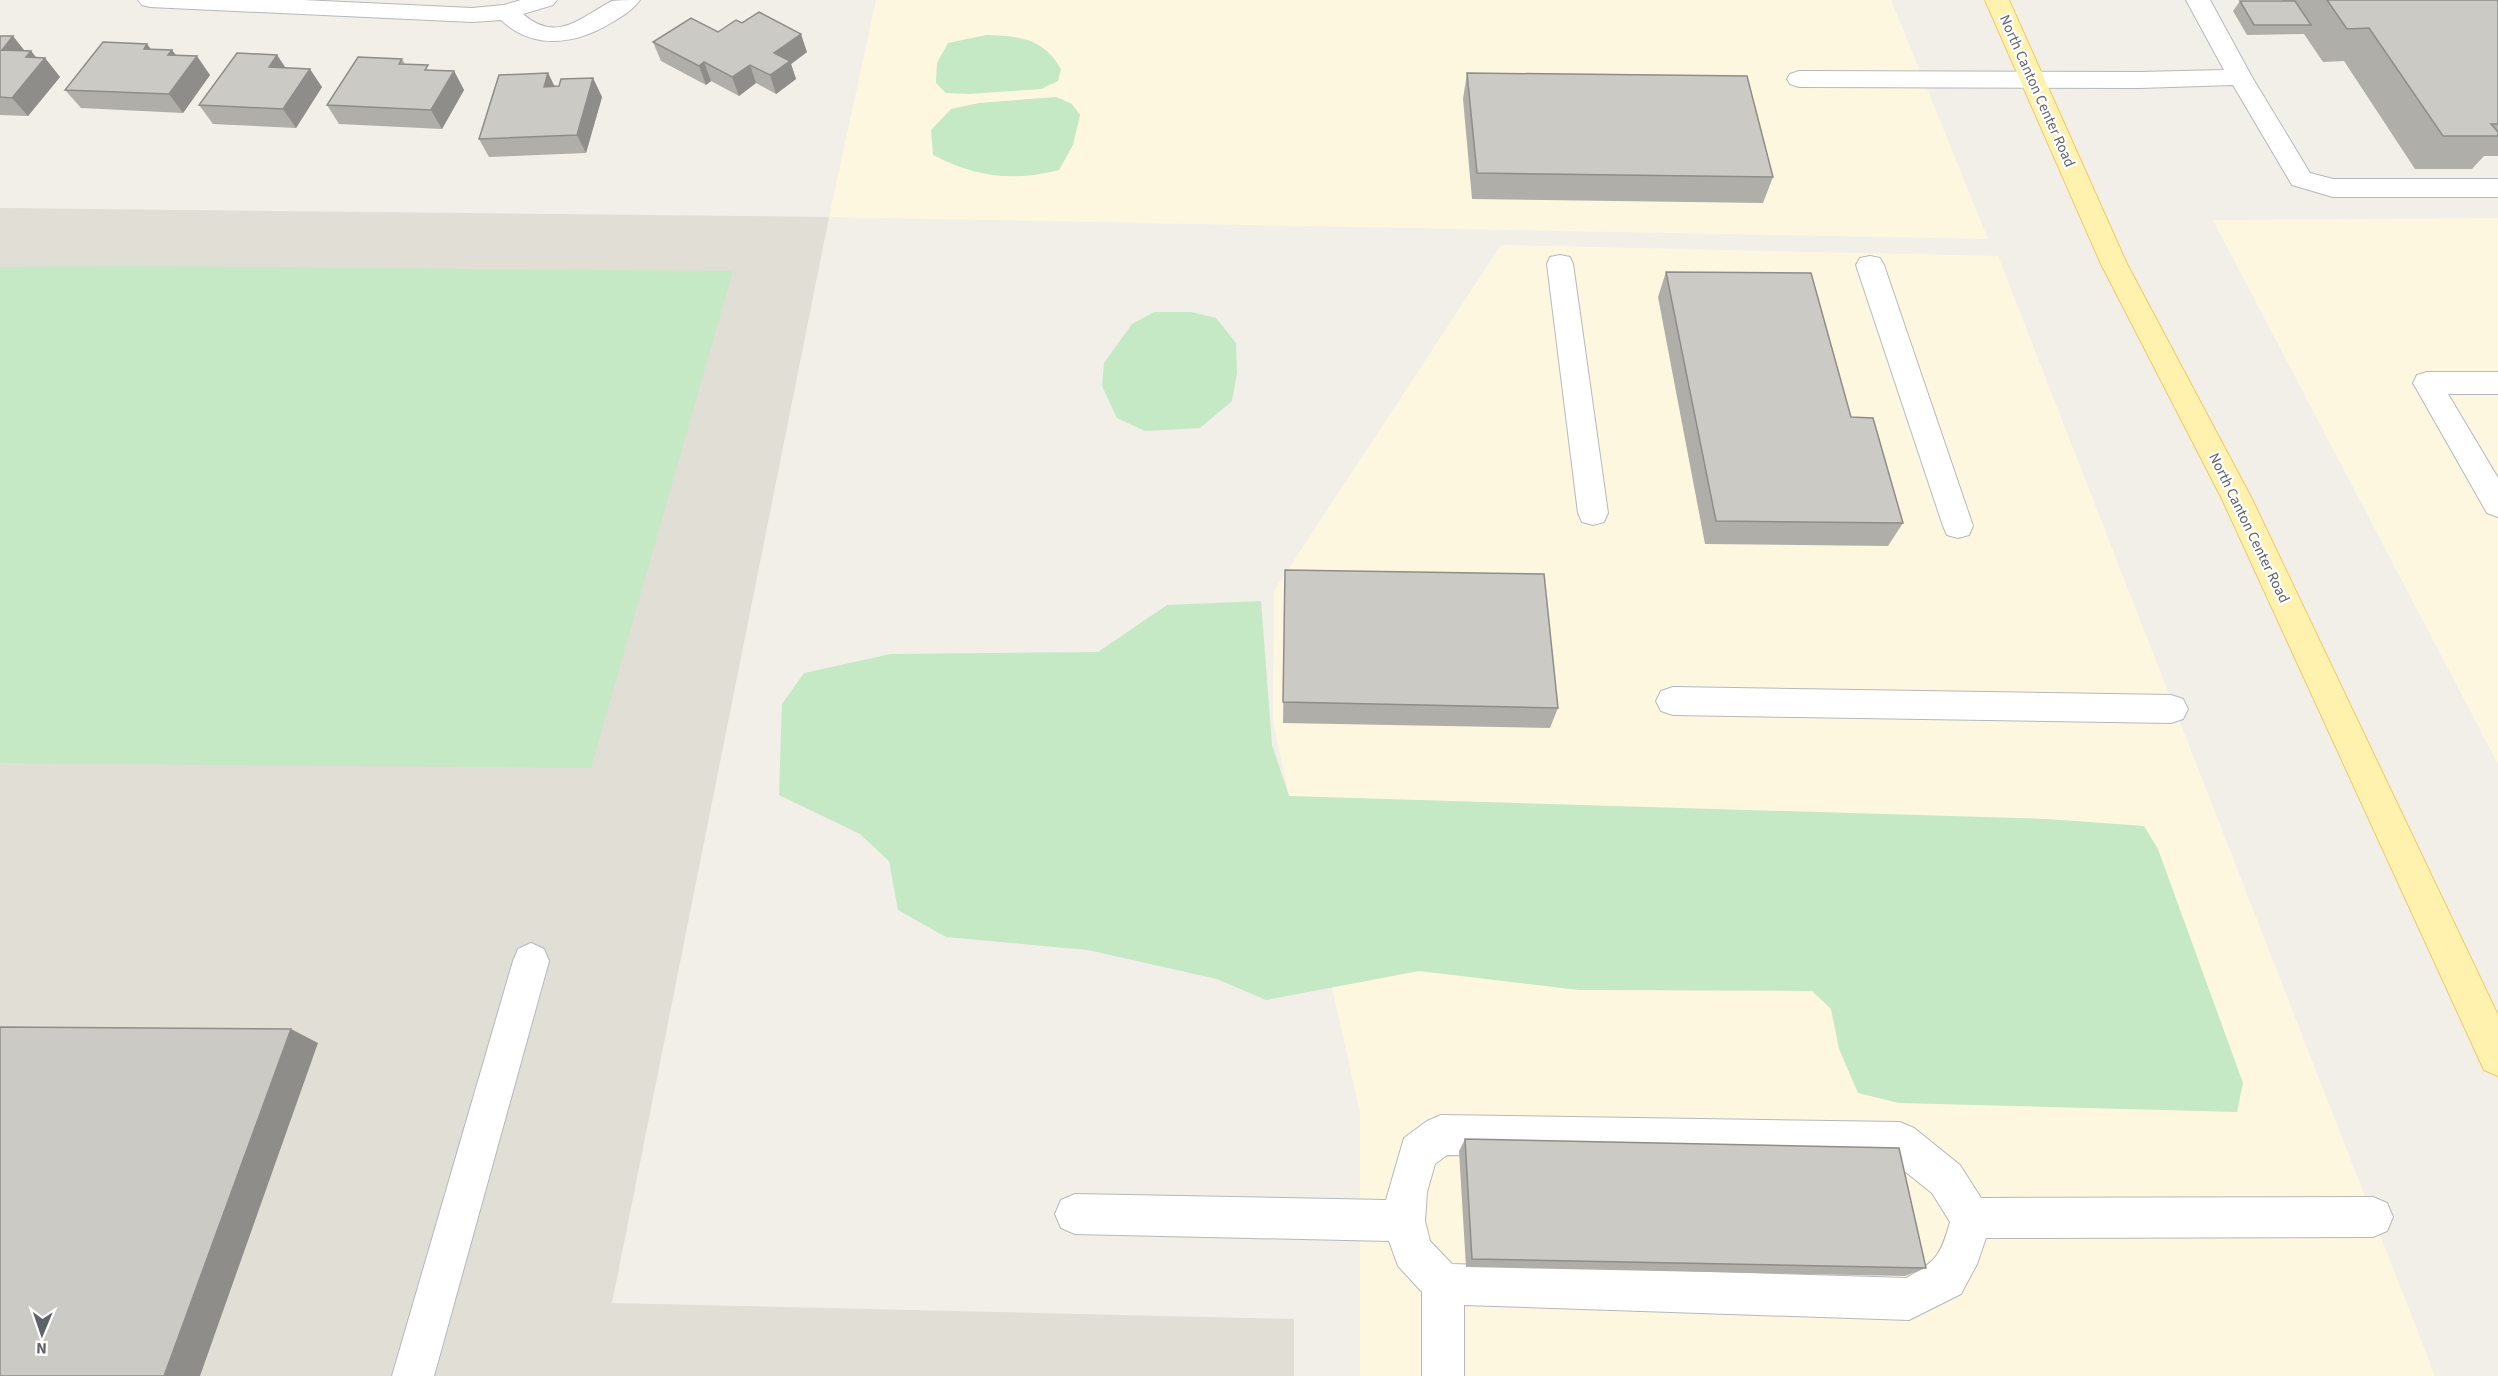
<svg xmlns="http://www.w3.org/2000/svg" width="2498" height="1376" font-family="'Source Sans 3',sans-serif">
<rect width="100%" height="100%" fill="#f1efe8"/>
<!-- commercial -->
<path fill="#fef7e0" d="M 876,0 L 1891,0 L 1988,239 L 829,217 Z
M 2498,218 L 2498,764 L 2213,220 Z
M 1501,245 L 1998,256 L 2435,1376 L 1360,1376 L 1360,1113 L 1273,722 L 1274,591 Z"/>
<!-- education -->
<path fill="#e1ded6" d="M 0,208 L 829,217 L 612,1303 L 1294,1319 L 1294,1376 L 0,1376 Z"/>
<!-- green -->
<path fill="#c5e8c5" d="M 986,35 C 1019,36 1043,38 1061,69 L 1058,81 L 1041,89 L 970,94 L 946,93 L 936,83 L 937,63 L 948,43 Z
M 1056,97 L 1072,104 L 1080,115 L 1073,145 L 1059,170 C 1013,182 975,177 933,155 L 931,130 L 951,109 L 979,103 Z
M 129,266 L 733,271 L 591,768 L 0,763 L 0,267 Z
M 1154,312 L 1191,312 L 1216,318 L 1236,343 L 1237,373 L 1232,401 L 1200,428 L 1145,431 L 1117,418 L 1102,386 L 1104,363 L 1132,324 Z
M 1261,601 L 1272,745 L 1289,796 L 2047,819 L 2144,826 L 2158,849 L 2243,1083 L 2237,1112 L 1899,1103 L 1858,1093 L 1839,1049 L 1831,1009 L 1812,991 L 1579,990 L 1419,971 L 1266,1000 L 1217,979 L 1088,950 L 946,937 L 898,910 L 889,861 L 860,834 L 779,795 L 782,704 L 804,673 L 891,654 L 1098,652 L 1167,605 Z"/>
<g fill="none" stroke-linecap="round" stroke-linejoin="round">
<defs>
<path id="minor" d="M 138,0 L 302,0 L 472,8 L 504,5 L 521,0 L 557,0 L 553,5 L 523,14 C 557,44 581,17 612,1 C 619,0 632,0 640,0 C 633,10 621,17 611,23 C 575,45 533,50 501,20 L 472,22 L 150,7 L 142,5 Z
M 2186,0 L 2210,0 L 2252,77 L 2310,173 L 2333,179 L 2498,179 L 2498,197 L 2333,197 L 2292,185 L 2233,85 L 2140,88 L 1799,87 L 1790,84 L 1787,79 L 1790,74 L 1799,71 L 2140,72 L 2224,70 Z
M 1560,255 L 1570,257 L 1573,264 L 1608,513 L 1604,522 L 1593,525 L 1582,522 L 1578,513 L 1547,264 L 1550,257 Z
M 1870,256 L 1880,258 L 1884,265 L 1973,526 L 1969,535 L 1958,538 L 1947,535 L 1943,526 L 1856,265 L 1860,258 Z
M 2427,372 L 2498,372 L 2498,394 L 2448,394 L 2498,478 L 2498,517 L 2487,513 L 2413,383 L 2417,375 Z
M 1673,687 L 2171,695 L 2183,699 L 2188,709 L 2183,719 L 2171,723 L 1673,715 L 1661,711 L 1656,701 L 1661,691 Z
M 531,943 L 544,949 L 549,961 L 434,1376 L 392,1376 L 513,961 L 518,949 Z
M 1441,1115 L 1900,1122 L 1914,1128 L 1960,1165 L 1981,1198 L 2373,1197 L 2387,1203 L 2393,1217 L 2387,1231 L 2373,1237 L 1986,1238 L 1977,1264 L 1961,1294 L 1909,1320 L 1464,1305 L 1464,1376 L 1422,1376 L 1422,1292 L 1398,1266 L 1389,1241 L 1075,1234 L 1061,1228 L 1055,1214 L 1061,1200 L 1075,1194 L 1386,1200 L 1404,1138 L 1427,1121 ZM 1447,1155 L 1893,1162 L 1932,1193 L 1950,1222 C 1941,1255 1936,1262 1906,1278 L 1452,1264 L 1430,1241 L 1425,1221 L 1427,1192 L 1435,1164 Z"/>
<path id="major" d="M 1985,0 L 2009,0 L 2127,264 L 2252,499 L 2498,1015 L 2498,1076 L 2484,1070 L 2222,499 L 2101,264 Z"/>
</defs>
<!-- minor casing -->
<use href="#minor" stroke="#b5b8bc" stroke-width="2"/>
<!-- major casing -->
<use href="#major" stroke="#f2c960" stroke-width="2"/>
<!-- minor -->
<use href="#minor" fill="#fff" fill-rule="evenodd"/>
<!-- major -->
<use href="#major" fill="#fff2af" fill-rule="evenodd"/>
</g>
<!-- wall -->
<path fill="#afaea9" d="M 2282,0 L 2498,0 L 2498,156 L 2484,156 L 2472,169 L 2415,169 L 2344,61 L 2323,62 L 2304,34 L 2247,35 L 2233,11 L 2240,1 L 2283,1 Z
M 718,32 L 807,52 L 791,64 L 796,79 L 776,94 L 756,83 L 739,96 L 711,81 L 706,85 L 661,61 L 653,42 Z
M 0,36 L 37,58 L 45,58 L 60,77 L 28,116 L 0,115 Z
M 151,49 L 172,50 L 176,55 L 210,75 L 183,113 L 81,108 L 65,90 Z
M 277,55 L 285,67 L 322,87 L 296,128 L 213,124 L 199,105 Z
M 402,59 L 405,64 L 431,70 L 454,71 L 464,90 L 442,129 L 339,124 L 327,105 Z
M 548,73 L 554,86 L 559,86 L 593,78 L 602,97 L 586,153 L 489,157 L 479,139 Z
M 1467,73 L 1773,177 L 1763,203 L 1472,199 L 1463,99 Z
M 1666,272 L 1851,417 L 1903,523 L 1888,546 L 1705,544 L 1658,297 Z
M 1285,570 L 1558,708 L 1550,728 L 1283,723 Z
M 1465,1139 L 1926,1268 L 1905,1276 L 1466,1267 L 1459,1151 Z"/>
<!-- shaded-wall -->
<path fill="#8f8d8a" d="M 801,34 L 807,52 L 791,64 L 796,79 L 776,94 L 770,75 L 774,53 Z
M 13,36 L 28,55 L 31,51 L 41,63 L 45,58 L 60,77 L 28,116 L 12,98 L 2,50 Z
M 147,44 L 161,62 L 144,49 Z
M 172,50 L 186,69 L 168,55 Z
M 277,55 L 289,73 L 269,67 Z
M 197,56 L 210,75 L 183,113 L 169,94 Z
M 704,62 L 711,81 L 706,85 L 699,66 Z
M 750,65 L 756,83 L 739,96 L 732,77 Z
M 310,69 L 322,87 L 296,128 L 283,109 Z
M 454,71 L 464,90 L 442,129 L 431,110 Z
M 548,73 L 557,91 L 544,87 Z
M 593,78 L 602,97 L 586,153 L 577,135 Z
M 291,1029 L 318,1043 L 200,1376 L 164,1376 Z"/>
<!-- building -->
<path fill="#cccac5" stroke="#8f8d8a" stroke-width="1.5" d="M 2327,0 L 2498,0 L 2498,124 L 2491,124 L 2498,132 L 2498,136 L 2443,136 L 2369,28 L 2347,29 Z
M 2240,1 L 2295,1 L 2311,25 L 2254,25 Z
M 759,12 L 801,34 L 774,53 L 790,61 L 770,75 L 750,65 L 732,77 L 704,62 L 699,66 L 653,42 L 691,18 L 718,32 L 736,20 L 742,23 Z
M 0,36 L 13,36 L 2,50 L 31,51 L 26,57 L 45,58 L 12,98 L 0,97 Z
M 103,42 L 147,44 L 144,49 L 172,50 L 168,55 L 197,56 L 169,94 L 65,90 Z
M 237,53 L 277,55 L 269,67 L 310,69 L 283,109 L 199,105 Z
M 358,57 L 402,59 L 399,64 L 428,65 L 425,70 L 454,71 L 431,110 L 327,105 Z
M 548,73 L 544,87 L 559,86 L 561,79 L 593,78 L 577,135 L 479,139 L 499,75 Z
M 1467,73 L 1747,76 L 1773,177 L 1477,173 Z
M 1666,272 L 1811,273 L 1851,417 L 1873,418 L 1903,523 L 1716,521 Z
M 1285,570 L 1544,574 L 1558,708 L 1283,702 Z
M 0,1027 L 291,1029 L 164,1376 L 0,1376 Z
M 1465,1139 L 1899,1148 L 1926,1268 L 1472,1259 Z"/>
<g text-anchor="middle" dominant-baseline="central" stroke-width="4.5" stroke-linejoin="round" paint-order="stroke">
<!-- street labels -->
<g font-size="15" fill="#5f6368" stroke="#fff">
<text transform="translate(2037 91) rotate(66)">North Canton Center Road</text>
<text transform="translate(2249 528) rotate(64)">North Canton Center Road</text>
</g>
</g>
<!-- north arrow -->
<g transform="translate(42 1334) rotate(182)" stroke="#ffffff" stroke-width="4.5" paint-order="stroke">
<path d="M0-4.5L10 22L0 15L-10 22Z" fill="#5f6368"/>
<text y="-9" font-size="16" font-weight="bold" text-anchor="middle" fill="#5f6368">N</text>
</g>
</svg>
